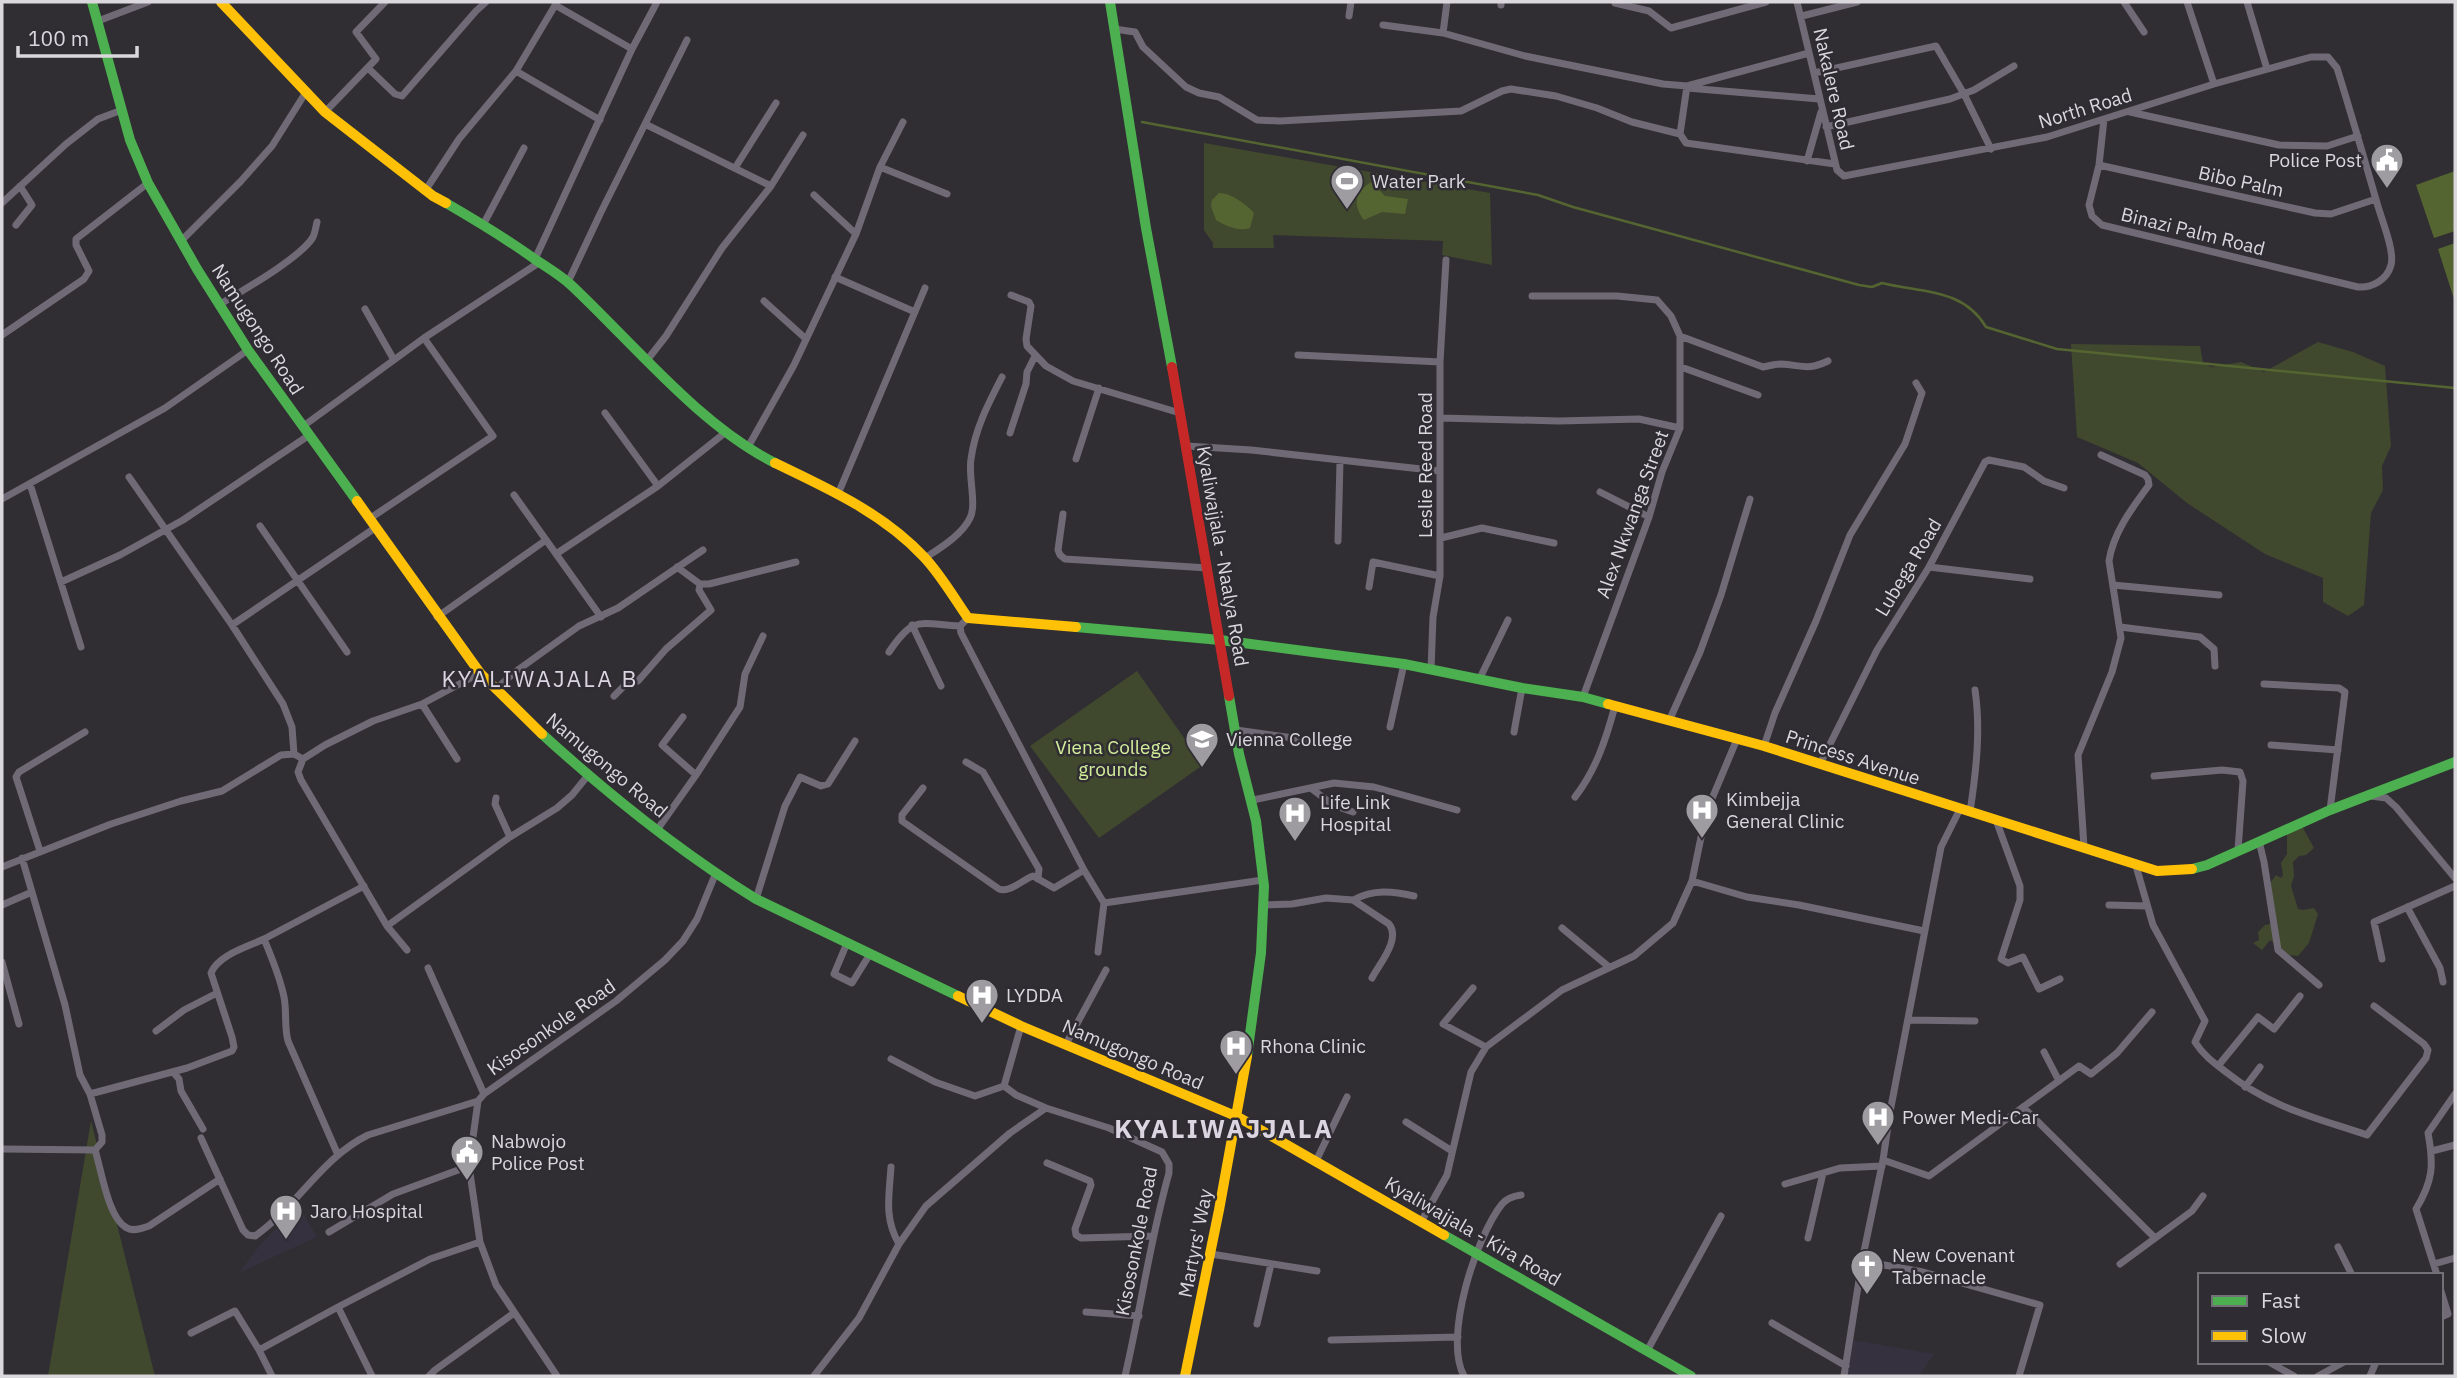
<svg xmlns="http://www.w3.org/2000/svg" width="2457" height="1378" font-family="'IBM Plex Sans',sans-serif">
<rect width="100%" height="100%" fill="#302e32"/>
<!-- built -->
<path fill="#36313e" d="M 299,1206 L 317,1237 L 239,1273 L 259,1246 Z
M 1853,1340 L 1934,1354 L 1919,1376 L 1847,1376 Z"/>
<!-- green -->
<path fill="#40492e" d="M 1204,143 L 1490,193 L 1492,265 L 1442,255 L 1443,241 L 1273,235 L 1274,248 L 1213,248 L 1213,243 L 1204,230 Z
M 2318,342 L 2353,352 L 2385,366 L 2391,446 L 2382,466 L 2383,490 L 2371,513 L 2364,605 L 2348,616 L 2323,602 L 2323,578 L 2265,554 L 2187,503 L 2138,463 L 2077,437 L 2071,344 L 2200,346 L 2203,363 L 2211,367 L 2241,362 L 2264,372 Z
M 1137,671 L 1203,765 L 1099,838 L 1030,746 Z
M 2302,826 L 2314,848 L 2306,855 L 2299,856 L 2293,862 L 2294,876 L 2291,886 L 2298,909 L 2303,910 L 2314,908 L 2318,914 L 2309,943 L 2298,956 L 2289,955 L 2270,940 L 2262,950 L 2253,943 L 2259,940 L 2258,932 L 2265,925 L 2271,924 L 2268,886 L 2276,875 L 2281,878 L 2283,875 L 2281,863 L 2287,854 L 2287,829 Z
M 91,1121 L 155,1376 L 48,1376 Z"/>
<!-- water -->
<path fill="#556531" d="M 2455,171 L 2455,231 L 2434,238 L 2416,185 Z
M 1371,182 L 1385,196 L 1408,199 L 1405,214 L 1382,212 L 1364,220 C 1352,204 1355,193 1371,182 Z
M 1219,193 C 1231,193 1246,204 1254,213 L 1250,228 C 1239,232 1226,226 1216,220 L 1211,206 L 1212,200 Z
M 2455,243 L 2455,302 L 2438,249 Z"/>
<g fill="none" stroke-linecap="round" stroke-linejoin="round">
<!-- stream -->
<path stroke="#556531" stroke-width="2.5" d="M 1142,122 L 1538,195 L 1573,207 L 1859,285 L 1872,287 L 1882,283 C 1921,293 1963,288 1986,327 L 2057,349 L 2455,388"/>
<!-- street -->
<path stroke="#706a76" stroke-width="7" d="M 1797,2 L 1837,170 L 1844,176 L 2047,137 L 2214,84 L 2311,57 L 2328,57 L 2337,68 C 2351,113 2364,158 2377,203 C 2381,218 2395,251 2391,265 C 2387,280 2372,288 2358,287 L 2102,225 L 2092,216 L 2089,205 L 2099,165 L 2104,119
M 2124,2 L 2144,32
M 2187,2 L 2214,84
M 2247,2 L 2267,69
M 1615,3 L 1649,11 L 1671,28 L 1766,2
M 555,5 L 632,49
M 1501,5 L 1501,2
M 1349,16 L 1351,2
M 1802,16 L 1857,2
M 98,21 L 148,2
M 1383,25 L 1443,33 L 1525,56 L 1663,84 L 1687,86 L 1809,53
M 1114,29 L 1135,32 L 1143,47 L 1186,87 L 1199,93 L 1219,97 L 1257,120 L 1280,121 L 1461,111 L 1502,91 L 1511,89 L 1556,96 L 1597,108 L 1632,122 L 1680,134
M 1443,33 L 1447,2
M 368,68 L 395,94 L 402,96 L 476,11 L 486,2
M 516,71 L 600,120
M 1814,73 L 1936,46 L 1964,94 L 1991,149
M 1687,86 L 1680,134 L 1686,143 L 1835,164
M 1687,88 L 1819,99
M 325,112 L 376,59 L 356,32 L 385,2
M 2130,112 L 2279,145 L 2327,146 L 2358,136
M 645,124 L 771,186 L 722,248 L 666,336 L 648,359
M 1826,127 L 1950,99 L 1974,90 L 2014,66
M 1807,161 L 1821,112
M 2099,165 L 2315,213 L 2331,214 L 2376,199
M 880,167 L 947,194
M 735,168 L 776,103
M 771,186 L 803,135
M 425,191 L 459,139 L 516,71 L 557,2
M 814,195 L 856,234
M 2,203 L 66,144 L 98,119 L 122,110
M 16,225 L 32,205 L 20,186
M 483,225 L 524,148
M 181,241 L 241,181 L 272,146 L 306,92
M 535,259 L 632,49 L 656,4
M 835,277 L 915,312
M 568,282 L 601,212 L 687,40
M 1011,295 L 1029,302 L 1031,306 L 1026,339 L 1027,346 L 1046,366 L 1073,381 L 1180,413
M 1532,296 L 1617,296 L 1657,300 L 1671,316 L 1680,336 L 1680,428 L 1662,472 L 1649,517 L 1583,697
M 764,301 L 806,339
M 219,305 C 240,292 302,257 313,237 C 315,233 316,226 317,222
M 365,309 L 394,360
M 2,335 L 84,279 L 89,271 L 76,245 L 76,239 L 148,183
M 1680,336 L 1763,367 C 1769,366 1775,364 1781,364 C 1802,365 1807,371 1828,361
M 1298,355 L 1440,362
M 1681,367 L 1758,395
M 605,413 L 658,486
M 1440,418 L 1559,421 L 1639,419 L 1680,428
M 302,427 L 424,338 L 540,262
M 1010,433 L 1026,384 L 1027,372 L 1035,356
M 1187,446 L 1251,450 L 1439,471
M 748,447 L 794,365 L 856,234 L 880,167 L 903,122
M 1076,459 L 1099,388
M 129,477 L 232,625 L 283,704 L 292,727 L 294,754
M 30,484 L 81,647
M 1600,492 L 1649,517
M 838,494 L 925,288
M 514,495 L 601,617
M 2,499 L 165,408 L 248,350
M 1063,514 L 1058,550 L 1060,555 L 1065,559 L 1208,568
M 369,519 L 493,436 L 424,338
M 260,526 L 347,652
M 1441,538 L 1482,528 L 1554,543
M 1338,541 L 1340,461
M 556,554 L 658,486 L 726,432
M 925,558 C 940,548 962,535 970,518 C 977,505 968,476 971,459 C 975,429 988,404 1002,377
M 677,567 L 700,584 L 709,584 L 796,562
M 1929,567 L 2030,579
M 61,582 L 120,555 L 183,520 L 308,436
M 2113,585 L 2219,595
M 1369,587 L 1373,562 L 1440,576
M 437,617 L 546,540
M 968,618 L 960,626 L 961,633 L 1084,870 L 1104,903 L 1098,952
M 232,625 L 375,528
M 912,625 L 941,686
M 2120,627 L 2200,637 L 2214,649 L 2215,666
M 889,652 C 914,615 918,624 960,626
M 1431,670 L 1433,617 L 1440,576 L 1440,362 L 1446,260
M 1479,680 L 1508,620
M 2264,684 L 2339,688 L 2345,692 L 2330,810
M 495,690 L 515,672 L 579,626 L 618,608 L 703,550
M 614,696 L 628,682 L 638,681 L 666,649 L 711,610 L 699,590 L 700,584
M 422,704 L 457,759
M 683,717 L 662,745 L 696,775
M 1669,721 L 1700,652 L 1721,595 L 1750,499
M 1390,727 L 1404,664
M 1236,730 L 1308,740
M 1514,732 L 1522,688
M 2271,745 L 2338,750
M 1764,746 L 1775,713 L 1816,621 L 1850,535 L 1905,444 L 1922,393 L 1916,383
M 966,762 L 983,772 L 1039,869 L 1038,879
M 1820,764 L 1877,650 L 1929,567 L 1985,462 L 1989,460 L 2024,467 L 2044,481 L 2064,488
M 2154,776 L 2222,770 L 2240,772 L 2243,781 L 2238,850
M 923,788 L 902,815 L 902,821 L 999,889 C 1010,893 1022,880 1033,876 L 1054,888 L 1084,870
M 1312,789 L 1333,805 L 1353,812
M 2371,796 L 2386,798 L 2396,807 L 2455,878
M 1575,797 C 1596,770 1606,739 1615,706
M 496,798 L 495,804 L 510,837
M 1253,800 L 1334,783 L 1374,787 L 1457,810
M 1970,812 C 1976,772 1981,730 1975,690
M 1996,820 L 2020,886 L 2020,900 L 2001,959 L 2008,963 L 2023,957 L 2039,989 L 2060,979
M 657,830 L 696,775 L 740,707 L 745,674 L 763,636
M 2259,841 L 2264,862 L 2278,950 L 2319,985
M 2084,847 L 2078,755 L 2112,672 L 2121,638 L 2109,561 C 2113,533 2132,508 2149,485 L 2148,479 L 2145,475 L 2101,455
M 40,851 L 16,777 L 19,772 L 85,732
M 22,858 L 65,1005 L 80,1075 L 90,1094 L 102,1135 L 102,1142 L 95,1150
M 2136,866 L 2153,925 L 2205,1021 L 2195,1042 C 2203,1055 2214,1063 2226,1072 C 2271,1108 2314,1117 2367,1135 L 2426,1058 L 2428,1050 L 2424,1044 L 2374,1006
M 2,867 L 111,824 L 181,801 L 222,791 L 281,755 L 294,754 L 303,759
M 1692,881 L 1747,897 L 1799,905 L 1924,931
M 756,899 L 785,806 L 800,777 L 821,786 L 828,784 L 855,741
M 1353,900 C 1374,889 1392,891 1414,896
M 1104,903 L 1263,880
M 2,905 L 32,892
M 1263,905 L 1292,904 L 1326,898 L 1353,900 L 1389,924 C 1401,939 1380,963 1372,978
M 2109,905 L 2147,906
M 2407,907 L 2440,968 L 2443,982
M 387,926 L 510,837 L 557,808 L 572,795 L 589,774
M 1562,928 L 1609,967
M 847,943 L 834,974 L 852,983 L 870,954
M 407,950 L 387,926 L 301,780 L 298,772 L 303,759 L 325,745 L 373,721 L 422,704 L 480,673
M 2382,959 L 2374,922 L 2455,886
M 2,962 L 19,1024
M 428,968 L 484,1094
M 1473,988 L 1443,1024 L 1486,1047
M 1908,1020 L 1975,1021
M 1021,1026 L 1004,1086 L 1016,1095 L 1046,1108
M 156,1031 L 184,1010 L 217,993
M 1066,1044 L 1106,970
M 2044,1052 L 2059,1081
M 891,1059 L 935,1082 L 975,1096 L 1004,1086
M 2218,1066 L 2258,1017 L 2274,1029 L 2300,996
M 173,1072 L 179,1079 L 181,1091 L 203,1129
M 2245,1087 L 2260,1067
M 90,1094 L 187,1068 L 232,1051 L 234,1047 L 232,1037 L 211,973 C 218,955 247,947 264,939
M 2023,1107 L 2155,1238
M 1406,1122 L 1452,1151
M 201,1138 L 243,1230 L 248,1235 L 255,1236 C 297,1207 321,1158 368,1135 L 478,1101
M 2,1149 L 95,1150
M 95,1150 C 101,1168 108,1219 127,1228 C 134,1232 142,1228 149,1226 L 220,1179
M 2432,1151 L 2455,1145
M 338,1155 L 288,1041 C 284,1026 287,1012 284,997 C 280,977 272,958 264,939 L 364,886
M 1883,1160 L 1929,1176 L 2079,1066 L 2091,1074 L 2117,1053 L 2152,1012
M 1316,1161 L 1347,1097
M 1047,1163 L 1090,1181 L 1091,1185 L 1075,1229 L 1076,1235 L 1081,1238 L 1152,1236
M 891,1167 C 889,1197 884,1218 899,1244
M 1785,1184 L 1840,1168 L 1882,1166
M 1421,1222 L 1447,1175 L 1471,1072 L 1486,1047 L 1562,990 L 1634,956 L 1673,923 L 1692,881 L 1706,813 L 1737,739
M 329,1232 L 393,1194 L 469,1166
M 1808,1238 L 1823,1173
M 2338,1247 L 2352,1275
M 1211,1254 L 1317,1271
M 1862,1261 L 1923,1272 L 2040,1305 L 2019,1376
M 2120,1264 L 2192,1211 L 2203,1196
M 2434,1264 L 2455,1258
M 2437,1275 L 2416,1209 C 2433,1181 2434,1165 2428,1133 L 2455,1094
M 2441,1291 L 2448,1314 L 2441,1317
M 1086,1312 L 1139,1316
M 1772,1323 L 1846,1366
M 1257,1324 L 1271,1264
M 191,1333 L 235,1311 L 259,1350
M 1331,1340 L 1458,1337
M 1647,1351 L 1721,1216
M 2269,1362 L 2294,1376
M 272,1376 L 259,1350 L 338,1307
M 372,1376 L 338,1307 L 430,1259 L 480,1242
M 429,1376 L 435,1370 L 514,1313
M 557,1376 L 496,1285 L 480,1242 L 469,1166 L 478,1101 L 484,1094 L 616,1001 L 665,960 L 683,941 L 697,919 L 715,875
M 814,1376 L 859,1318 L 899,1244 L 926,1206 L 1010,1133 L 1046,1108 L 1109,1128 L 1162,1152 L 1169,1164 L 1169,1173 C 1150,1240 1141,1308 1125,1376
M 1464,1376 C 1443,1338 1476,1237 1502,1204 C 1507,1198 1514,1196 1521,1195
M 1844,1376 L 1862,1261 L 1883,1160 L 1890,1112 L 1941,847 L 1960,809
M 2318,1376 L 2344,1362
M 2370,1376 L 2376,1362"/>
<!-- fast -->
<path stroke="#4caf50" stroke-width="10" d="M 92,2 L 130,140 L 148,183 L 197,269 L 248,350 L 357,501
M 1110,2 L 1146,228 L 1172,367
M 446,203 C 477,221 507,239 536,260 C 548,268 560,275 571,285 C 633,343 699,425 775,463
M 1076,627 L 1220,640 L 1404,664 L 1522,688 L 1583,697 L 1608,704
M 1229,696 L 1239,754 L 1256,821 L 1264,886 L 1261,953 L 1247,1056
M 542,734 C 608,794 680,852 756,899 L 958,996
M 2192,869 L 2207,865 L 2330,810 L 2455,762
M 1444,1235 L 1691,1376"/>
<!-- slow -->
<path stroke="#ffc107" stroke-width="10" d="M 221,2 L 325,112 L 433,196 L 446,203
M 775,463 C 829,489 883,513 924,557 C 941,575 954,598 968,618 L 1076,627
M 357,501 L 480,673 L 542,734
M 1608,704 L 1764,746 L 2157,871 L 2192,869
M 958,996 L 1021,1026 L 1238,1117 L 1444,1235
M 1185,1376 L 1219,1210 L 1247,1056"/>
<!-- jam -->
<path stroke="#c62828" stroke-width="10" d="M 1172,367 L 1229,696"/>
</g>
<!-- icons -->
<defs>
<symbol id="civic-pin" viewBox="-11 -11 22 30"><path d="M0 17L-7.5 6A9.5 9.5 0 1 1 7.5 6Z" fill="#9e9ca1" stroke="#2f2c34"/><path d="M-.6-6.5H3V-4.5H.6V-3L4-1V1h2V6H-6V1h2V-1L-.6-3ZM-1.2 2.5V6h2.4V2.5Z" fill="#fff"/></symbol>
<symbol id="stadium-pin" viewBox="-11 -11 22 30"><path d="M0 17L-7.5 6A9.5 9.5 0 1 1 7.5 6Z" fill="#9e9ca1" stroke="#2f2c34"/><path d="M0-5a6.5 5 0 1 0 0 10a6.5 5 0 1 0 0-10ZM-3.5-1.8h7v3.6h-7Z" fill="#fff"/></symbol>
<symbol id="school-pin" viewBox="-11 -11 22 30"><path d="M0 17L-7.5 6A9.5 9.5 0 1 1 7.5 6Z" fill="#9e9ca1" stroke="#2f2c34"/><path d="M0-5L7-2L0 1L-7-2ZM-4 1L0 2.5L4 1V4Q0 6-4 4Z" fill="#fff"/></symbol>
<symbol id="hospital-pin" viewBox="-11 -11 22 30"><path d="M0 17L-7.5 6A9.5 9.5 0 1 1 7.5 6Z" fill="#9e9ca1" stroke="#2f2c34"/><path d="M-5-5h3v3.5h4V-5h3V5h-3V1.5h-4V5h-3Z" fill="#fff"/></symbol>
<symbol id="church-pin" viewBox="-11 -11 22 30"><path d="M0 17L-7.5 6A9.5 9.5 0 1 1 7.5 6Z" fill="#9e9ca1" stroke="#2f2c34"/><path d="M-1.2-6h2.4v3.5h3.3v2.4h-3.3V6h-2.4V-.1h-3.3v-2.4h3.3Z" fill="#fff"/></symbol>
</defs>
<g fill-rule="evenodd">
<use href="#civic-pin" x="2368" y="141" width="38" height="52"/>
<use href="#stadium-pin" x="1328" y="162" width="38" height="52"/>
<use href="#school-pin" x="1183" y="720" width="38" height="52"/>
<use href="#hospital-pin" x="1683" y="791" width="38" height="52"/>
<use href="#hospital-pin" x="1276" y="794" width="38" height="52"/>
<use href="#hospital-pin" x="963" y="976" width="38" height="52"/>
<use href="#hospital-pin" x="1217" y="1027" width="38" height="52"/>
<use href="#hospital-pin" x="1859" y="1098" width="38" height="52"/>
<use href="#civic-pin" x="448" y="1133" width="38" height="52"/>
<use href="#hospital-pin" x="267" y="1192" width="38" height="52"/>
<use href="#church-pin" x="1848" y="1247" width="38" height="52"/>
</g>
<g text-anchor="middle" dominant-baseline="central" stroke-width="5" stroke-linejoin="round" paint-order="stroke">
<!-- street labels -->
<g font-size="19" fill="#dad8dd" stroke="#2f2c34">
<text transform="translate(1834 89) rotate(77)">Nakalere Road</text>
<text transform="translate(2085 108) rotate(-17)">North Road</text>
<text transform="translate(2241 181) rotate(12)">Bibo Palm</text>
<text transform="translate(2193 231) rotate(14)">Binazi Palm Road</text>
<text transform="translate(258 329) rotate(57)">Namugongo Road</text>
<text transform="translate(1425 465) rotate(-90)">Leslie Reed Road</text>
<text transform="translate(1632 514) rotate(-70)">Alex Nkwanga Street</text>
<text transform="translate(1223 556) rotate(80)">Kyaliwajjala - Naalya Road</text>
<text transform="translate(1908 567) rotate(-59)">Lubega Road</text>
<text transform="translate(1853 757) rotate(18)">Princess Avenue</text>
<text transform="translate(607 765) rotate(40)">Namugongo Road</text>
<text transform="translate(551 1027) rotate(-35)">Kisosonkole Road</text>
<text transform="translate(1133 1054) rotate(23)">Namugongo Road</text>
<text transform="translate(1473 1231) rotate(30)">Kyaliwajjala - Kira Road</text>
<text transform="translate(1136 1241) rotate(-79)">Kisosonkole Road</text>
<text transform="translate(1195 1243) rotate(-79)">Martyrs' Way</text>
</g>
<!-- poi labels -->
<g font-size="19" fill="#dad8dd" stroke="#2f2c34" text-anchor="start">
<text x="2362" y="160" text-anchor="end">Police Post</text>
<text x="1372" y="181">Water Park</text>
<text x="1226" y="739">Vienna College</text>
<text x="1726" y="799">Kimbejja<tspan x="1726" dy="22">General Clinic</tspan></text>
<text x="1320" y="802">Life Link<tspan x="1320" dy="22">Hospital</tspan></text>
<text x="1006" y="995">LYDDA</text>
<text x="1260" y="1046">Rhona Clinic</text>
<text x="1902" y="1117">Power Medi-Car</text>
<text x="491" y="1141">Nabwojo<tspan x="491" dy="22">Police Post</tspan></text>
<text x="310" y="1211">Jaro Hospital</text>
<text x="1892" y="1255">New Covenant<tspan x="1892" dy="22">Tabernacle</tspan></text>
</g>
<!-- park labels -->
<g font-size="19" fill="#d2ee99" stroke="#2f2c34">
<text x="1113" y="747">Viena College<tspan x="1113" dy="22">grounds</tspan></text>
</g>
<!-- quarter labels -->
<g font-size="23" letter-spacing="2" fill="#dad5e0" stroke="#2f2c34">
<text x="540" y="678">KYALIWAJALA B</text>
</g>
<!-- district labels -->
<g font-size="26" font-weight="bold" letter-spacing="2" fill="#dad5e0" stroke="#2f2c34">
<text x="1224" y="1128">KYALIWAJJALA</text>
</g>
</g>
<!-- border -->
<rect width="2457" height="1378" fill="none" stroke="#dad8dd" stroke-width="7"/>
<!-- legend -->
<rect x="2198" y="1273" width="245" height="91" fill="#2f2c34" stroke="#737178" stroke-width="2"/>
<rect x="2212" y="1296" width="35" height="10" fill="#4caf50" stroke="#737178" stroke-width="2"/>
<text x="2261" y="1308" font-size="21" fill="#dad8dd">Fast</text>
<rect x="2212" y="1331" width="35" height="10" fill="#ffc107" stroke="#737178" stroke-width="2"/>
<text x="2261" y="1343" font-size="21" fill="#dad8dd">Slow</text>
<!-- scale -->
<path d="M18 46v10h119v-10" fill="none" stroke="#dad8dd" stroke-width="3.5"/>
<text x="28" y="46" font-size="21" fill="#dad8dd" stroke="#2f2c34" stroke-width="5" paint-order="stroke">100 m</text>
</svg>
